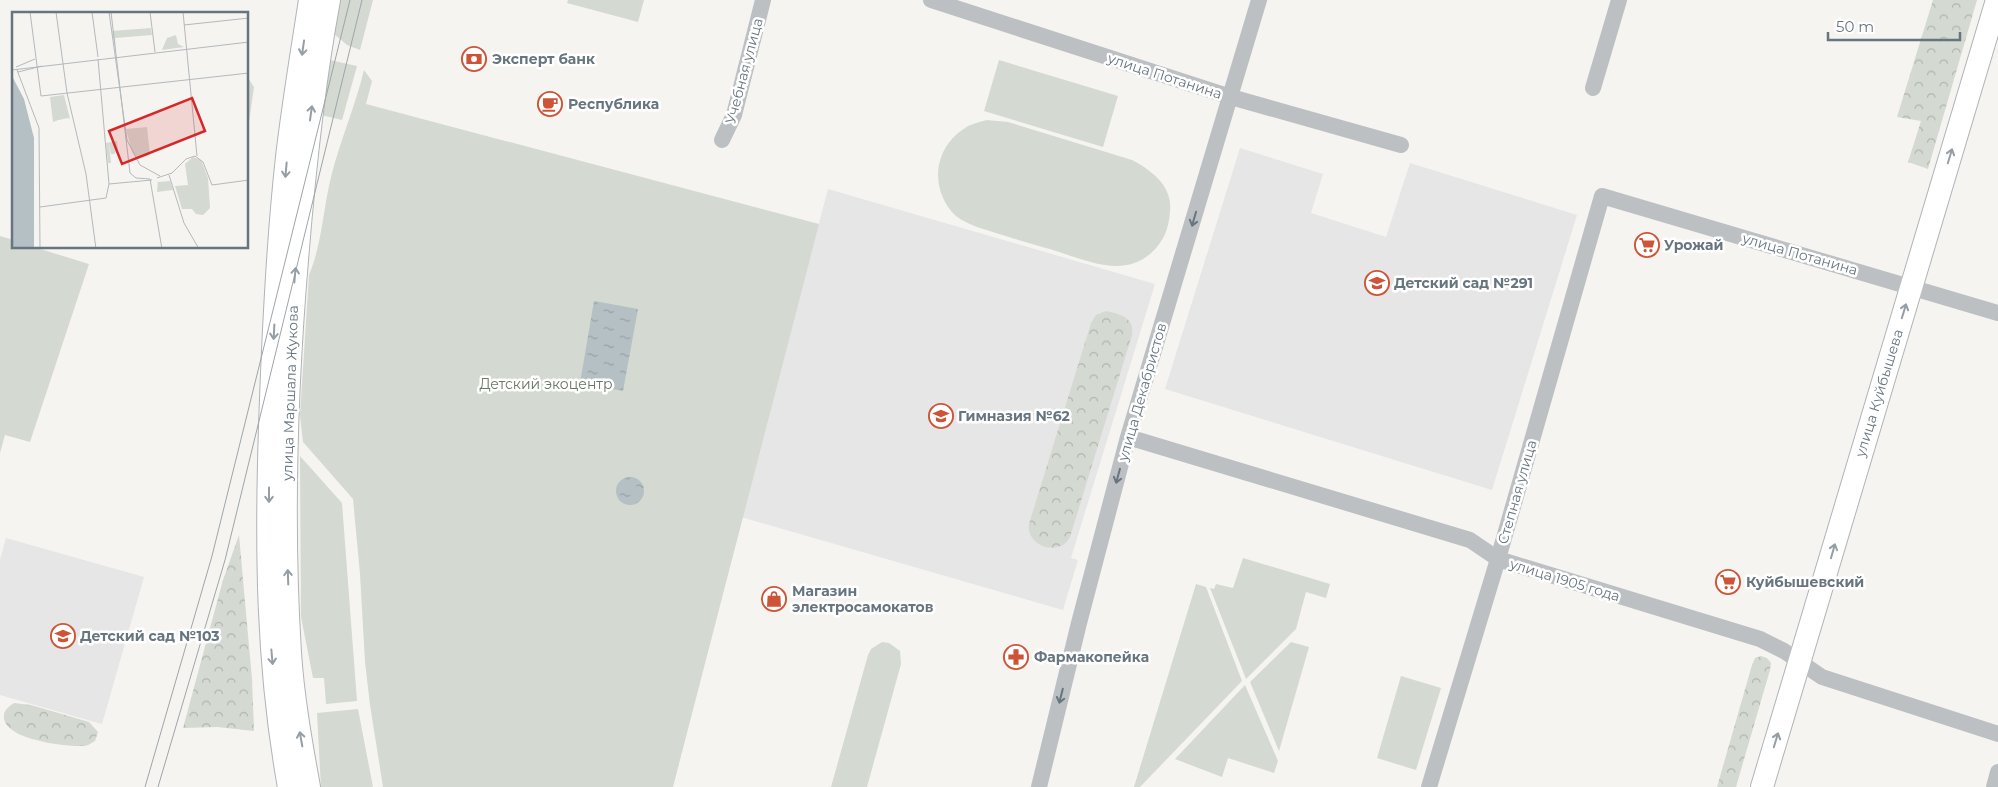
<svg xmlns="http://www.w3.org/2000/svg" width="1998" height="787" font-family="Montserrat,sans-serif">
<defs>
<pattern id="forest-crowns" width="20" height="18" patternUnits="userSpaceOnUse" patternTransform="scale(1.25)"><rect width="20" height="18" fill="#d4d9d1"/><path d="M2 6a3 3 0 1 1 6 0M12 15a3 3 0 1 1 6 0" fill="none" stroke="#b0b5af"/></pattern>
<pattern id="water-ripples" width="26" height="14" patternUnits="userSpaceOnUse" patternTransform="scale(1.25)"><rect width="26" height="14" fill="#b4c0c3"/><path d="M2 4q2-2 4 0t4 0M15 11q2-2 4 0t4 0" fill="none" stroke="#96a1a4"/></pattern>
</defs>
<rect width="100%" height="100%" fill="#f5f4f1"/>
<!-- built -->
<path fill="#e5e6e5" d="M 1240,148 L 1323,174 L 1311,213 L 1386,237 L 1410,163 L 1577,215 L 1492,490 L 1165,389 Z
M 828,189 L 1155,284 L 1071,558 L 1078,560 L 1063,610 L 741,517 Z
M 6,538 L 144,577 L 102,724 L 0,695 L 0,560 Z"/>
<!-- green -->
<path fill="#d4d9d1" d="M 336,0 L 373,0 L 360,50 L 347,45 L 333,33 Z
M 568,0 L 644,0 L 638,22 L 567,3 Z
M 325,59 L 357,66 L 342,120 L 317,114 Z
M 999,60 L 1118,96 L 1103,147 L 984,111 Z
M 364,70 L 372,81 L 366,104 L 819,224 L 673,787 L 383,787 L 370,705 L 365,662 L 360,574 L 353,499 L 303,442 L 300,415 L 309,275 C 322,244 323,210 331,177 C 340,141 355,107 364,70 Z
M 248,78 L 254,87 L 248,129 Z
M 987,120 L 1008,122 L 1132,160 C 1151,170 1173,186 1170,211 C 1169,228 1164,242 1150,254 C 1122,278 1085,260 1053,250 C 1028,243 1002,235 977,227 C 970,224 962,221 956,216 C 929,190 933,148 965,128 C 971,124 980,122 987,120 Z
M 0,236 L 14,240 L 14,248 L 37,248 L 89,264 L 30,442 L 5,435 L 0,453 Z
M 300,456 L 342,503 L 357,701 L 326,704 L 324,678 L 313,678 L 301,617 Z
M 1243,558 L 1330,584 L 1326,598 L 1306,592 L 1296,629 L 1246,679 L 1210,588 L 1214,589 L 1216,584 L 1233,588 Z
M 1196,584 L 1206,587 L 1242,681 L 1140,787 L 1134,787 Z
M 882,642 L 889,643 L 900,651 L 901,664 L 867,787 L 831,787 L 868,655 L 871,649 Z
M 1291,642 L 1309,647 L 1279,751 L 1250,682 Z
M 1401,676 L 1441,688 L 1416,770 L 1377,758 Z
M 1245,685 L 1278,761 L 1274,773 L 1228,758 L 1222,777 L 1175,759 Z
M 358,709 L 373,787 L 321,787 L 317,713 Z"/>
<!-- forest -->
<path fill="url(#forest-crowns)" d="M 1933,0 L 1977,0 L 1928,169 L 1908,162 L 1921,121 L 1897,117 Z
M 1106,311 C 1120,314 1135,318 1132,335 L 1070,537 C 1060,557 1026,547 1029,524 L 1091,323 L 1096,315 Z
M 239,535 L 252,679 L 254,731 L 217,727 L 183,728 L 223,580 Z
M 1761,656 L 1767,658 L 1771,663 L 1770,670 L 1736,787 L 1717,787 L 1752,665 L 1755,658 Z
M 14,703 L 31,705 L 89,722 L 98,732 L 95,741 C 91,743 88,746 84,746 C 67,747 6,740 4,718 C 3,711 8,707 14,703 Z"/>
<!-- water -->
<path fill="url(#water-ripples)" d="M 594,301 L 638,309 L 623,391 L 580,383 Z
M616 491a14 14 0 1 1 28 0a14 14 0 1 1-28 0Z"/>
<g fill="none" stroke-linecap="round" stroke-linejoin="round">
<defs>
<path id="secondary" d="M 289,787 C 267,666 266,549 270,427 C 273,337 277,247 287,157 C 293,105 302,52 310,0
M 309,787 C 301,743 293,698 290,653 C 282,523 286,390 297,260 C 304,173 313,86 329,0
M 1762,787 L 1997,0"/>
</defs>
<!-- secondary casing -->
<use href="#secondary" stroke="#afb4b7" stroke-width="24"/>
<!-- street -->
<path stroke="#bcc0c3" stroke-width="16" d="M 931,0 L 1231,97 L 1401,145
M 1593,88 L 1619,0
M 722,140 L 734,115 L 763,0
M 1128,437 L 1470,540 L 1498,559 L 1760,639 L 1784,651 L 1822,677 L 1998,734
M 1039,787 L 1079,623 L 1128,437 L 1259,0
M 1429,787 L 1498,559 L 1602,196 L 1998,313
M 1994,787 L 1998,772"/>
<!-- secondary -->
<use href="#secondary" stroke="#fff" stroke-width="22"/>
<!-- tram -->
<path stroke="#9ea4a8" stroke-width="1" d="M 145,787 L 212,556 L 350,0
M 158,787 L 225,560 L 362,0"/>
</g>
<!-- one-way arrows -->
<defs><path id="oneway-shaft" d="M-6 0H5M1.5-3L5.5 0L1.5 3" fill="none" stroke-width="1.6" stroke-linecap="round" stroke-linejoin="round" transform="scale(1.25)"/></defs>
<g stroke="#959ea5">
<use href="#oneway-shaft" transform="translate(303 48) rotate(98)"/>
<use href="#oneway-shaft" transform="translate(311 113) rotate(-82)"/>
<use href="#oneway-shaft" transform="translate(1950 156) rotate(-73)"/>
<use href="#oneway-shaft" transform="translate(286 170) rotate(95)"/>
<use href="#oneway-shaft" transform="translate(295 275) rotate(-85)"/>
<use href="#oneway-shaft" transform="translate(1904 311) rotate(-73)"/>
<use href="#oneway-shaft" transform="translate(274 332) rotate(93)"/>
<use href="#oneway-shaft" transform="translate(269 495) rotate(90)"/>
<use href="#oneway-shaft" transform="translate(1833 551) rotate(-74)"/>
<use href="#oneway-shaft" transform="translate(288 577) rotate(-92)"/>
<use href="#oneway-shaft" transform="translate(272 657) rotate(85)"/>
<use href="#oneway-shaft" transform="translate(301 739) rotate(-100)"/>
<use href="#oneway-shaft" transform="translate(1776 740) rotate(-73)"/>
</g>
<g stroke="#67757f">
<use href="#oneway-shaft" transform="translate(1194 219) rotate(106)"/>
<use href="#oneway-shaft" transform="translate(1118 476) rotate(105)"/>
<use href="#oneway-shaft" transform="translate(1061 696) rotate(104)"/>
</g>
<!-- icons -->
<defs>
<symbol id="bank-ring" viewBox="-11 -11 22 22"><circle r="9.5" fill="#fff" stroke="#ce5438" stroke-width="1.5"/><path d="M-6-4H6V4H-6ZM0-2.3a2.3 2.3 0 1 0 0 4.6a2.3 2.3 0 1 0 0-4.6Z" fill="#ce5438"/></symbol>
<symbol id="cafe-ring" viewBox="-11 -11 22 22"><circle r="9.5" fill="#fff" stroke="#ce5438" stroke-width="1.5"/><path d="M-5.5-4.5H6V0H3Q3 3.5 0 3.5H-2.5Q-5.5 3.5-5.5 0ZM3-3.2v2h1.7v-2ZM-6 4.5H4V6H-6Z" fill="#ce5438"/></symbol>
<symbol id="supermarket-ring" viewBox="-11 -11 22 22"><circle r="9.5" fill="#fff" stroke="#ce5438" stroke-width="1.5"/><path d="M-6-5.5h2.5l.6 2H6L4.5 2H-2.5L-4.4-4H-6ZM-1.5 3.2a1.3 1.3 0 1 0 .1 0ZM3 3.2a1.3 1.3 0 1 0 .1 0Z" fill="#ce5438"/></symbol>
<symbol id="school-ring" viewBox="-11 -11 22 22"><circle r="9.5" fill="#fff" stroke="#ce5438" stroke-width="1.5"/><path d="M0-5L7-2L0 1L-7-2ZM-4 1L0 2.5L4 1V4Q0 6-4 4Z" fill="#ce5438"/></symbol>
<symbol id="shop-ring" viewBox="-11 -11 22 22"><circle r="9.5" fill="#fff" stroke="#ce5438" stroke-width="1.5"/><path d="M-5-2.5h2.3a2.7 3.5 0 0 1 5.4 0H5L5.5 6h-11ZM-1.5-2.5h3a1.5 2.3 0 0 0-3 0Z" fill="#ce5438"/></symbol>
<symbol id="pharmacy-ring" viewBox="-11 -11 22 22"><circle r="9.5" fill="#fff" stroke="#ce5438" stroke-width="1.5"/><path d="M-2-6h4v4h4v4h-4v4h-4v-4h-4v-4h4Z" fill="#ce5438"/></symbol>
</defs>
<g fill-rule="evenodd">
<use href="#bank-ring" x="460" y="45" width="28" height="28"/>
<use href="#cafe-ring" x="536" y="90" width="28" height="28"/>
<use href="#supermarket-ring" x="1633" y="231" width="28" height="28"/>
<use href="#school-ring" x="1363" y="269" width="28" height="28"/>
<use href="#school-ring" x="927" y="402" width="28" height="28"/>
<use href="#supermarket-ring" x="1714" y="568" width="28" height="28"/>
<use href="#shop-ring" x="760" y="585" width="28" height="28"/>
<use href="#school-ring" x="49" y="622" width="28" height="28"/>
<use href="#pharmacy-ring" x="1002" y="643" width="28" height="28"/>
</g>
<g text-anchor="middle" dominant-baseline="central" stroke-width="5" stroke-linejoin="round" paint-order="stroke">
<!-- poi labels -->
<g font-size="14" font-weight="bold" fill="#67757f" stroke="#fff" text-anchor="start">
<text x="492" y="59">Эксперт банк</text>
<text x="568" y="104">Республика</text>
<text x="1664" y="245">Урожай</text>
<text x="1394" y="283">Детский сад №291</text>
<text x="958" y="416">Гимназия №62</text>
<text x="1746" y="582">Куйбышевский</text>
<text x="792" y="591">Магазин<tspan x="792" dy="16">электросамокатов</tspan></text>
<text x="80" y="636">Детский сад №103</text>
<text x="1034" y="657">Фармакопейка</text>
</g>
<!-- street labels -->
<g font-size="14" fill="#67757f" stroke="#fff">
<text transform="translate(744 71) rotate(-75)">Учебная улица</text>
<text transform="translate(1165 76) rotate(18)">улица Потанина</text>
<text transform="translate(1800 254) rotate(16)">улица Потанина</text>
<text transform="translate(1142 392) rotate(-74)">улица Декабристов</text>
<text transform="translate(290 393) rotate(-88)">улица Маршала Жукова</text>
<text transform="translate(1879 393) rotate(-73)">улица Куйбышева</text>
<text transform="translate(1517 492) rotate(-74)">Степная улица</text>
<text transform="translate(1565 580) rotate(17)">улица 1905 года</text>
</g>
<!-- park labels -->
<g font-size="14" fill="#6a7765" stroke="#fff">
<text x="546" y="384">Детский экоцентр</text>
</g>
</g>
<!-- overview -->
<g transform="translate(12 12)">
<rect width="236" height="236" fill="#f5f4f1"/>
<path d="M 139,16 L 140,23 L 103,26 L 104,42 L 100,19 ZM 164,23 L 166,32 L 172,35 L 150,38 L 155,26 ZM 52,83 L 58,107 L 53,105 L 41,110 L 38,85 ZM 135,115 L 138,143 L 126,147 L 120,140 L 114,117 ZM 105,129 L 106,137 L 102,142 L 99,142 L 97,131 L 99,151 L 96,151 L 94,131 ZM 181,145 L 189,148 L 196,166 L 198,196 L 191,203 L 184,202 L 180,197 L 170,197 L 163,174 L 176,173 L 173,152 ZM 146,167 L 146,170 L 158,169 L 161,178 L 145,180 Z" fill="#d4d9d1"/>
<path d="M 51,85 L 54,96 L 45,97 L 46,102 L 54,99 L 56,106 L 42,109 L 40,86 Z" fill="#d4d9d1"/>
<path d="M 0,64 L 12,87 L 22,126 L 22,236 L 0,236 Z" fill="#b4c0c3"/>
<path fill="none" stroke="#b4c0c3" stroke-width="2.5" d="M 0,102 L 9,141 L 13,237"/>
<path fill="none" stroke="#b4b9bc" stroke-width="1" d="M 18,0 L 29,84 L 237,61M 44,0 L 55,81 L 74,162 L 84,237M 80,0 L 86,45M 97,0 L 115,128 L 128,153 L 148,164M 99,0 L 118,161 L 124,166 L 138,167 L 150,237M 138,0 L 143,40M 171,0 L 185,144M 172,13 L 237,6M 86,47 L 97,172M 4,55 L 23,47M 0,58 L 237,30M 5,58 L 27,116 L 28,237M 6,60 L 30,54M 157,163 L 172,211 L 187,237M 145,166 L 160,161 L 174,147 L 183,144 L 191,150 L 200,173 L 237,168M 28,195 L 94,186 L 97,172 L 140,168"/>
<path fill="#d62828" fill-opacity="0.15" stroke="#d62828" stroke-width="2.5" d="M 180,86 L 193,119 L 110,152 L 97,119 Z"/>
<rect width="236" height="236" fill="none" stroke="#67757f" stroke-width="2.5"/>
</g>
<!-- scale -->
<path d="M1828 32v8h132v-8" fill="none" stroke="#67757f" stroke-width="2.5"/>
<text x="1836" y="32" font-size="15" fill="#67757f" stroke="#ffffff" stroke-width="4" paint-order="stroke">50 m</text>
</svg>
